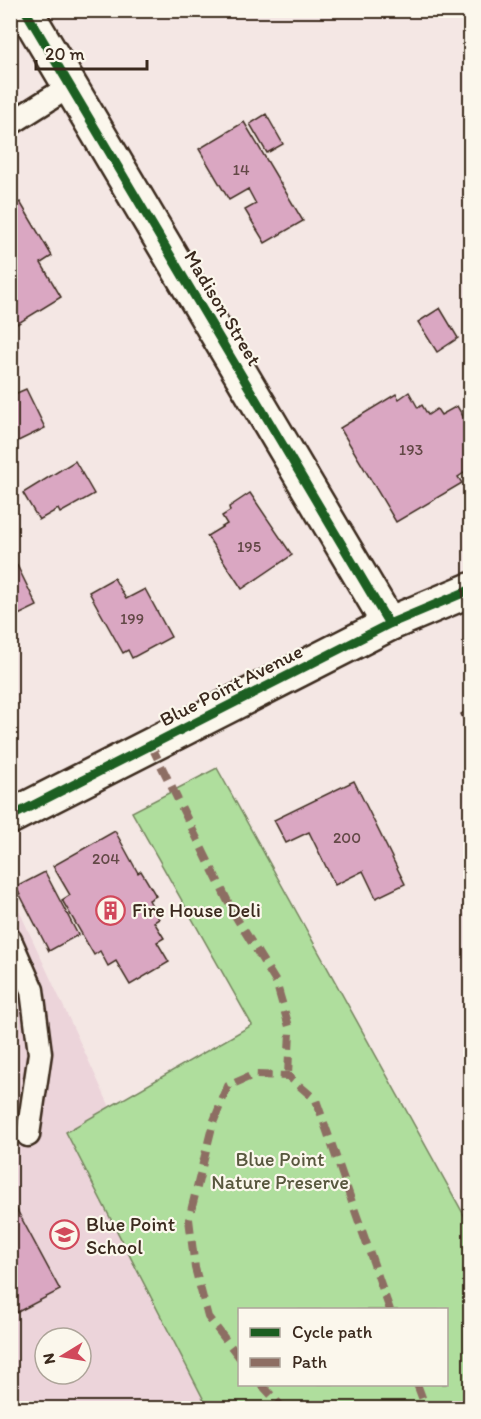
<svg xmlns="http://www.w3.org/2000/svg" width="481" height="1419" font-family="Itim,sans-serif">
<rect width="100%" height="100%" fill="#f4e7e4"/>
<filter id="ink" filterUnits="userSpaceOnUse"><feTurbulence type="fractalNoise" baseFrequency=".0167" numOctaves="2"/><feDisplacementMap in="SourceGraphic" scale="12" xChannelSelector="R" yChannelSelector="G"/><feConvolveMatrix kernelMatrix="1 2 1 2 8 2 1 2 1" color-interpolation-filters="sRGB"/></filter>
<g filter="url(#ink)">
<!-- built -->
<path fill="#ecd4da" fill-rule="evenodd" d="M 10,891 L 110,1107 L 66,1132 L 208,1408 L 11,1408 ZM 45,1338 L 81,1338 L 81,1374 L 45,1374 Z"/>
<!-- green -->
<path fill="#afde9d" stroke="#75845e" stroke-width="1.5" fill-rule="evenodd" d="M 217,768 L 470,1226 L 470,1408 L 208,1408 L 66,1132 L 252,1025 L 132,812 ZM 240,1310 L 446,1310 L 446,1384 L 240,1384 Z"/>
<!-- building -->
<path fill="#daa7c2" stroke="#3b2a1e" stroke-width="1.5" d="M 266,114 L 283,144 L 267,153 L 250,124 Z
M 244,122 L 303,221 L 265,243 L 245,210 L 256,204 L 248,189 L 229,200 L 199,149 Z
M 20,202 L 52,256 L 41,263 L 61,297 L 17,324 L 10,313 L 10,208 Z
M 440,308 L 458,338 L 437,352 L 418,322 Z
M 26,389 L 45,428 L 12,444 L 10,396 Z
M 409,392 L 418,408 L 422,405 L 428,415 L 437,409 L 441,415 L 457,406 L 470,428 L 470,469 L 458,477 L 462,483 L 396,522 L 340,428 L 396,394 L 399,399 Z
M 75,461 L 94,494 L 60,513 L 58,509 L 39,520 L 23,493 Z
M 250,493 L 292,555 L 242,589 L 207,536 L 227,524 L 222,516 L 230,511 L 229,507 Z
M 10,551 L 37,606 L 10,619 Z
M 114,578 L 126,599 L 145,589 L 171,637 L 132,658 L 128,650 L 123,653 L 89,592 Z
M 470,709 L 470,732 L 461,714 Z
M 354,781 L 405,884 L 376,898 L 363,871 L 335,885 L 309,832 L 286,843 L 274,820 Z
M 115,831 L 138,873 L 141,871 L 156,896 L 149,900 L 159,919 L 154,922 L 164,938 L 157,942 L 169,962 L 130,985 L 116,961 L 108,966 L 100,951 L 94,955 L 62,900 L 70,895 L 53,866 Z
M 45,872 L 78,935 L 49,951 L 16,887 Z
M 10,1197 L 60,1290 L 10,1316 Z"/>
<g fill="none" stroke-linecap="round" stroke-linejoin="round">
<defs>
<path id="lane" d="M 10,124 L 70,86
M 10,940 L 32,990 L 40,1053 L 28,1135"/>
<path id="street" d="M 25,10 L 389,624"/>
<path id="secondary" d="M 10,817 L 389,624 L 470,590"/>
</defs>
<!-- lane casing -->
<use href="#lane" stroke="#3b2a1e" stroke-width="27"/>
<!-- street casing -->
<use href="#street" stroke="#3b2a1e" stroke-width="38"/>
<!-- secondary casing -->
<use href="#secondary" stroke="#3b2a1e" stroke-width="38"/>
<!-- lane -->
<use href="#lane" stroke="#fbf7ec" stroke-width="22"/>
<!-- street -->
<use href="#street" stroke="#fbf7ec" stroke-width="33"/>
<!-- secondary -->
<use href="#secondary" stroke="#fbf7ec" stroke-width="33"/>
<!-- quiet -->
<path stroke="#8d6e63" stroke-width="8" stroke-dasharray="15 8" stroke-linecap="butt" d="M 151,745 L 234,914 L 276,982 L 290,1030 L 288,1076
M 240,1358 L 208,1317 L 195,1268 L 189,1219 L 213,1123 L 228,1086 L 253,1075 L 288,1076 L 316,1100 L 390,1310
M 261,1384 L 283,1408
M 417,1384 L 426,1408"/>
<defs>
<path id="cycleway" d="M 25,10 L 389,624
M 10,817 L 389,624 L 470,590"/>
</defs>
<!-- cycleway casing -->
<use href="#cycleway" stroke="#fbf7ec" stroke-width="13"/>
<!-- cycleway -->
<use href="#cycleway" stroke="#1b5e20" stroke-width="9"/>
</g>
</g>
<!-- icons -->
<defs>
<symbol id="building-ring" viewBox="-11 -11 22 22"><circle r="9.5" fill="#fbf7ec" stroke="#d1495b" stroke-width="1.5"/><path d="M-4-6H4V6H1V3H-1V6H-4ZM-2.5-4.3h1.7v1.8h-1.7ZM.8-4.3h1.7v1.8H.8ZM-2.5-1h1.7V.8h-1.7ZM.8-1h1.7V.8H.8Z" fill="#d1495b"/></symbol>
<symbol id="school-ring" viewBox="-11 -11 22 22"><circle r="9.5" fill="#fbf7ec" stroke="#d1495b" stroke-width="1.5"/><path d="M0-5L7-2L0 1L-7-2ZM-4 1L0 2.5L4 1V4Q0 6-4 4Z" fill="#d1495b"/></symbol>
</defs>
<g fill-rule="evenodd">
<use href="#building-ring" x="94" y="894" width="33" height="33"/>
<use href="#school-ring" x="48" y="1218" width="33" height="33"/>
</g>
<g text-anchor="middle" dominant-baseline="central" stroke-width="4.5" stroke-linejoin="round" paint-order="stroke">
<!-- number labels -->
<g font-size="16" fill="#634947">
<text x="241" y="169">14</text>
<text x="411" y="449">193</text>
<text x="249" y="546">195</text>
<text x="132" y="618">199</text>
<text x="347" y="837">200</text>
<text x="106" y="858">204</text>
</g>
<!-- street labels -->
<g font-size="20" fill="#3b2a1e" stroke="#fbf7ec">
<text transform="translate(223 308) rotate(59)">Madison Street</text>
<text transform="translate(231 685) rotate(-27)">Blue Point Avenue</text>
</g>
<!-- poi labels -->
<g font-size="20" fill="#3b2a1e" stroke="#fbf7ec" text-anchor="start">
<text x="132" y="910">Fire House Deli</text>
<text x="86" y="1224">Blue Point<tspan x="86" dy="23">School</tspan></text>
</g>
<!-- park labels -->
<g font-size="20" fill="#58573e" stroke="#fbf7ec">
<text x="280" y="1159">Blue Point<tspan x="280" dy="23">Nature Preserve</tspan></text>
</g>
</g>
<!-- margin -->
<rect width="481" height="1419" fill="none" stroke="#fbf7ec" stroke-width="36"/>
<rect x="18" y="18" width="445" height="1383" fill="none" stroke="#3b2a1e" stroke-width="2" filter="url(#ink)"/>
<!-- legend -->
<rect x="238" y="1308" width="210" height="78" fill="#fbf7ec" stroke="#aea59a" stroke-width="1.5"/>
<rect x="250" y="1328" width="30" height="9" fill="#1b5e20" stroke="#aea59a" stroke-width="1.5"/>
<text x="292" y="1338" font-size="18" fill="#3b2a1e">Cycle path</text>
<rect x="250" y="1358" width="30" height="9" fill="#8d6e63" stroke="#aea59a" stroke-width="1.5"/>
<text x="292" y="1368" font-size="18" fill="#3b2a1e">Path</text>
<!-- north arrow -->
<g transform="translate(63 1356) rotate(259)"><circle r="28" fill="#fbf7ec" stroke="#aea59a" stroke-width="1.5"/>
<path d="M0-4.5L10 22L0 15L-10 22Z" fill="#d1495b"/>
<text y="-9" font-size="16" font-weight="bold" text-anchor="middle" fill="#3b2a1e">N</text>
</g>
<!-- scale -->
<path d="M36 60v9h111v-9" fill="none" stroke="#3b2a1e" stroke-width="3"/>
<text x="45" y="60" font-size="18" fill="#3b2a1e" stroke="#fbf7ec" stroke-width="4.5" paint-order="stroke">20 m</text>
</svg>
